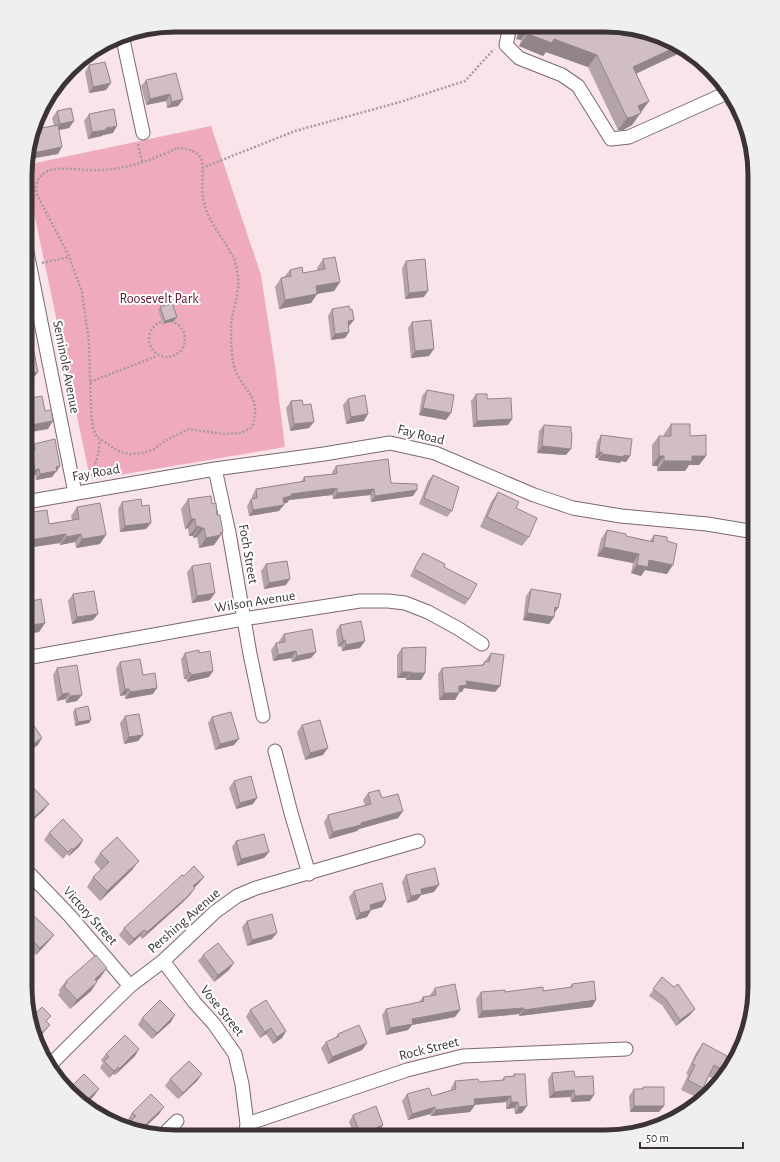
<svg xmlns="http://www.w3.org/2000/svg" width="780" height="1162" font-family="'Alegreya Sans',sans-serif">
<rect width="100%" height="100%" fill="#f8e4e9"/>
<!-- green -->
<path fill="#efaabd" d="M 211,126 L 261,275 L 275,366 L 285,447 L 95,479 L 91,477 L 89,473 L 26,175 L 26,165 Z"/>
<g fill="none" stroke-linecap="round" stroke-linejoin="round">
<defs>
<path id="minor" d="M 510,26 L 506,45 L 519,58 L 562,75 L 578,86 L 611,139 L 629,137 L 729,92
M 122,35 L 143,133
M 26,247 L 75,493
M 215,469 L 229,533 L 250,654 L 263,716
M 26,502 L 215,469 L 324,454 L 390,443 L 435,453 L 534,495 L 573,508 L 621,516 L 707,524 L 755,532
M 26,658 L 243,619 L 360,601 L 388,601 L 405,603 L 428,612 L 459,629 L 482,644
M 275,751 L 291,813 L 309,874
M 25,869 L 70,916 L 130,986
M 163,961 L 195,1003 L 214,1024 L 235,1054 L 242,1084 L 247,1124 L 245,1136
M 49,1066 L 71,1044 L 130,986 L 163,961 L 215,912 L 237,896 L 256,888 L 418,841
M 247,1124 L 407,1070 L 463,1056 L 626,1049
M 162,1136 L 177,1121"/>
</defs>
<!-- minor casing -->
<use href="#minor" stroke="#7a696d" stroke-width="15"/>
<!-- path -->
<path stroke="#a99a9e" stroke-width="2.5" stroke-dasharray="2 2" stroke-linecap="butt" d="M 138,144 L 142,162
M 177,148 C 185,148 196,150 201,158 C 205,165 200,191 204,203 C 208,219 219,233 228,248 C 230,252 234,257 235,261 C 236,266 237,271 238,276 C 240,294 232,310 231,327 C 231,338 231,355 234,366 C 242,393 263,394 252,427 L 241,433 L 224,434 L 189,429 L 166,440 L 153,450 L 142,453 L 130,454 L 118,451 L 97,437 L 93,428 L 91,410 L 89,342 L 82,292 L 68,254 L 36,193 C 36,183 38,175 48,171 C 59,166 85,171 97,170 C 124,170 153,160 177,148 Z
M 202,168 L 295,131 L 400,102 L 465,81 L 494,49
M 42,263 L 69,257
M149 339a18 18 0 1 1 36 0a18 18 0 1 1-36 0Z
M 90,382 L 157,356
M 84,475 C 98,468 98,454 100,440"/>
<!-- minor -->
<use href="#minor" stroke="#fff" stroke-width="13"/>
</g>
<!-- wall -->
<path fill="#b4a3a8" d="M 520,26 L 596,26 L 611,32 L 662,37 L 686,50 L 636,74 L 649,101 L 632,125 L 623,130 L 618,130 L 588,67 L 546,52 L 543,56 L 519,46 L 521,40 L 516,39 Z
M 89,65 L 106,90 L 89,93 L 85,72 Z
M 146,80 L 183,99 L 178,106 L 167,108 L 166,101 L 146,105 L 141,86 Z
M 57,111 L 74,121 L 69,128 L 59,130 L 58,154 L 29,159 L 27,152 L 34,132 L 37,129 L 54,125 L 52,118 Z
M 89,114 L 113,133 L 103,135 L 102,136 L 88,139 L 84,121 Z
M 323,259 L 340,282 L 334,291 L 317,294 L 311,303 L 279,309 L 275,287 L 281,278 L 284,277 L 290,270 L 303,273 L 317,271 L 317,268 Z
M 406,261 L 424,297 L 405,299 L 402,268 Z
M 160,307 L 174,321 L 163,324 L 158,310 Z
M 332,309 L 350,310 L 354,320 L 349,326 L 349,332 L 345,338 L 331,340 L 328,316 Z
M 412,322 L 429,356 L 411,358 L 408,328 Z
M 427,390 L 446,420 L 419,415 L 422,396 Z
M 476,394 L 487,399 L 512,419 L 508,425 L 473,427 L 471,401 Z
M 348,399 L 364,421 L 346,424 L 343,405 Z
M 291,401 L 303,405 L 309,428 L 290,431 L 286,408 Z
M 671,424 L 690,436 L 706,456 L 699,465 L 689,465 L 685,471 L 657,471 L 657,466 L 652,466 L 652,445 L 659,436 L 664,436 L 664,434 Z
M 544,425 L 566,455 L 537,453 L 539,431 Z
M 601,435 L 630,456 L 626,462 L 621,461 L 620,463 L 598,460 L 598,458 L 595,458 L 597,442 Z
M 34,444 L 60,466 L 52,477 L 36,480 L 35,475 L 31,476 L 27,457 L 30,454 L 30,451 Z
M 336,466 L 391,483 L 413,496 L 371,502 L 370,495 L 333,499 L 332,495 L 289,500 L 287,503 L 283,503 L 279,511 L 249,516 L 247,506 L 251,499 L 252,499 L 252,496 L 256,489 L 301,482 L 304,477 L 332,474 L 332,472 Z
M 433,475 L 452,511 L 447,517 L 419,504 L 428,481 Z
M 498,492 L 529,537 L 522,546 L 480,527 L 491,502 Z
M 188,499 L 212,504 L 217,515 L 223,532 L 214,545 L 199,548 L 197,537 L 193,538 L 193,536 L 189,536 L 188,528 L 185,529 L 181,509 Z
M 122,502 L 142,506 L 146,529 L 120,532 L 118,509 Z
M 77,507 L 100,544 L 76,548 L 75,542 L 60,545 L 60,543 L 26,548 L 26,515 L 27,513 L 49,524 L 72,520 L 71,516 Z
M 607,530 L 626,536 L 650,541 L 654,535 L 667,541 L 667,574 L 645,570 L 641,576 L 631,573 L 633,563 L 597,556 L 601,539 Z
M 423,553 L 444,567 L 469,599 L 465,605 L 410,576 L 419,559 Z
M 266,564 L 286,585 L 264,589 L 261,571 Z
M 192,566 L 210,600 L 192,603 L 187,572 Z
M 531,589 L 554,614 L 554,617 L 549,624 L 523,620 L 526,596 Z
M 73,594 L 93,620 L 72,624 L 68,601 Z
M 26,602 L 45,623 L 39,632 L 26,634 Z
M 340,625 L 360,648 L 342,651 L 341,646 L 338,647 L 336,631 Z
M 284,634 L 316,652 L 311,658 L 292,662 L 291,658 L 273,661 L 271,650 L 276,643 L 279,643 L 279,641 Z
M 402,648 L 425,673 L 421,680 L 406,680 L 406,678 L 397,678 L 397,655 Z
M 185,653 L 213,671 L 209,677 L 187,682 L 186,679 L 184,679 L 181,659 Z
M 491,653 L 500,686 L 495,692 L 464,688 L 462,692 L 459,692 L 459,693 L 455,700 L 439,700 L 438,674 L 442,668 L 482,665 L 485,661 L 486,662 L 486,660 Z
M 120,662 L 143,675 L 153,694 L 125,699 L 125,695 L 120,696 L 116,668 Z
M 57,668 L 77,701 L 66,703 L 65,699 L 57,701 L 53,675 Z
M 75,709 L 89,723 L 75,726 L 73,712 Z
M 25,712 L 38,745 L 25,753 Z
M 125,716 L 143,735 L 138,741 L 124,744 L 120,723 Z
M 212,717 L 234,745 L 215,750 L 208,723 Z
M 302,725 L 323,755 L 305,760 L 297,732 Z
M 234,781 L 253,804 L 236,809 L 229,788 Z
M 25,787 L 44,810 L 29,824 L 25,820 Z
M 368,793 L 382,798 L 403,811 L 398,818 L 359,829 L 357,831 L 329,839 L 324,822 L 328,815 L 365,805 L 363,800 Z
M 49,833 L 83,840 L 79,847 L 69,856 L 67,854 L 63,859 L 44,840 Z
M 236,841 L 269,852 L 264,858 L 237,866 L 232,847 Z
M 100,853 L 132,870 L 100,901 L 87,887 L 93,877 L 101,870 L 94,862 Z
M 406,875 L 434,892 L 421,895 L 417,900 L 407,903 L 402,882 Z
M 184,876 L 204,877 L 199,883 L 194,888 L 190,895 L 182,903 L 142,939 L 140,936 L 129,946 L 119,935 L 124,928 Z
M 354,891 L 382,907 L 371,910 L 367,917 L 356,920 L 349,897 Z
M 25,916 L 54,935 L 49,941 L 36,955 L 25,945 Z
M 247,921 L 272,939 L 247,946 L 242,927 Z
M 203,955 L 229,970 L 214,982 L 198,961 Z
M 662,977 L 690,1015 L 676,1026 L 662,1005 L 649,996 Z
M 100,978 L 97,981 L 91,991 L 70,1009 L 58,995 L 60,992 L 59,990 L 66,981 Z
M 572,984 L 592,1007 L 519,1016 L 519,1014 L 478,1018 L 476,999 L 481,992 L 505,992 L 543,991 L 570,987 Z
M 435,988 L 460,1010 L 455,1017 L 412,1025 L 408,1030 L 386,1035 L 382,1015 L 386,1009 L 419,1002 L 423,997 L 430,996 L 430,995 Z
M 250,1010 L 286,1031 L 282,1038 L 273,1044 L 266,1034 L 260,1038 L 246,1017 Z
M 142,1018 L 171,1022 L 152,1039 L 138,1025 Z
M 338,1034 L 367,1043 L 362,1050 L 328,1064 L 321,1048 L 326,1042 L 335,1038 Z
M 703,1043 L 726,1057 L 723,1070 L 716,1080 L 708,1076 L 703,1088 L 696,1097 L 681,1090 L 688,1075 L 686,1074 L 696,1053 Z
M 106,1054 L 135,1056 L 115,1075 L 113,1074 L 109,1078 L 100,1068 L 103,1063 L 101,1060 Z
M 552,1073 L 575,1077 L 590,1101 L 571,1102 L 570,1097 L 549,1098 L 548,1079 Z
M 202,1074 L 197,1081 L 178,1099 L 165,1086 L 170,1079 Z
M 514,1074 L 522,1113 L 515,1114 L 514,1108 L 506,1109 L 506,1102 L 475,1105 L 470,1112 L 431,1116 L 430,1114 L 408,1120 L 402,1101 L 407,1094 L 432,1096 L 451,1090 L 451,1088 L 455,1081 L 479,1082 L 502,1080 L 504,1077 L 513,1076 Z
M 643,1087 L 659,1112 L 630,1112 L 629,1096 L 634,1089 L 641,1089 Z
M 132,1113 L 159,1114 L 140,1132 L 124,1127 L 130,1122 L 128,1119 Z
M 353,1115 L 383,1125 L 379,1132 L 372,1134 L 373,1136 L 354,1136 L 349,1122 Z"/>
<!-- shaded-wall -->
<path fill="#928588" d="M 525,26 L 530,28 L 521,40 L 516,39 Z
M 528,34 L 554,39 L 597,55 L 588,67 L 546,52 L 543,56 L 519,46 Z
M 678,46 L 686,50 L 624,79 L 633,67 Z
M 111,83 L 106,90 L 89,93 L 93,87 Z
M 170,94 L 166,101 L 146,105 L 150,99 Z
M 183,99 L 178,106 L 167,108 L 172,102 Z
M 649,101 L 632,125 L 623,130 L 618,130 L 627,118 L 638,106 Z
M 74,121 L 69,128 L 55,131 L 60,124 Z
M 117,126 L 113,133 L 103,135 L 102,136 L 88,139 L 92,132 Z
M 62,147 L 58,154 L 29,159 L 33,153 Z
M 340,282 L 334,291 L 310,295 L 316,286 Z
M 428,291 L 424,297 L 405,299 L 409,293 Z
M 317,294 L 311,303 L 279,309 L 285,300 Z
M 177,317 L 174,321 L 163,324 L 165,321 Z
M 354,320 L 349,326 L 343,327 L 348,321 Z
M 349,332 L 345,338 L 331,340 L 335,334 Z
M 434,349 L 429,356 L 411,358 L 415,351 Z
M 38,372 L 32,380 L 26,381 L 26,374 Z
M 423,408 L 451,413 L 446,420 L 419,415 Z
M 368,414 L 364,421 L 346,424 L 351,417 Z
M 512,419 L 508,425 L 473,427 L 477,421 Z
M 53,421 L 48,429 L 26,433 L 26,426 Z
M 314,422 L 309,428 L 290,431 L 294,424 Z
M 542,446 L 571,449 L 566,455 L 537,453 Z
M 599,452 L 602,452 L 598,458 L 595,458 Z
M 602,454 L 624,455 L 630,456 L 626,462 L 621,461 L 620,463 L 598,460 Z
M 659,456 L 664,456 L 657,466 L 652,466 Z
M 692,456 L 706,456 L 699,465 L 689,465 L 685,471 L 657,471 L 664,461 Z
M 60,466 L 52,477 L 36,480 L 40,474 L 56,467 Z
M 39,469 L 35,475 L 31,476 L 35,470 Z
M 337,488 L 332,495 L 289,500 L 287,503 L 278,504 L 283,498 L 291,494 Z
M 374,489 L 370,495 L 333,499 L 337,493 Z
M 417,490 L 413,496 L 371,502 L 375,496 Z
M 284,505 L 279,511 L 249,516 L 253,510 Z
M 191,519 L 195,519 L 188,528 L 185,529 Z
M 151,523 L 146,529 L 120,532 L 125,526 Z
M 200,526 L 193,536 L 189,536 L 196,527 Z
M 200,528 L 204,528 L 197,537 L 193,538 Z
M 223,532 L 214,545 L 199,548 L 206,538 Z
M 66,534 L 60,543 L 26,548 L 26,547 L 31,540 Z
M 81,534 L 75,542 L 60,545 L 66,537 Z
M 106,535 L 100,544 L 76,548 L 82,539 Z
M 604,547 L 639,554 L 633,563 L 597,556 Z
M 649,560 L 673,565 L 667,574 L 645,570 L 641,576 L 631,573 L 637,565 Z
M 290,579 L 286,585 L 264,589 L 269,583 Z
M 215,593 L 210,600 L 192,603 L 197,596 Z
M 555,607 L 558,608 L 554,614 Z
M 527,613 L 554,617 L 549,624 L 523,620 Z
M 98,614 L 93,620 L 72,624 L 77,617 Z
M 45,623 L 39,632 L 26,634 L 26,629 L 27,626 Z
M 343,640 L 345,640 L 341,646 L 338,647 Z
M 365,641 L 360,648 L 342,651 L 346,645 Z
M 296,651 L 291,658 L 273,661 L 278,655 Z
M 316,652 L 311,658 L 292,662 L 297,656 Z
M 213,671 L 209,677 L 187,682 L 191,675 Z
M 190,672 L 186,679 L 184,679 L 189,673 Z
M 402,672 L 411,672 L 406,678 L 397,678 Z
M 411,673 L 425,673 L 421,680 L 406,680 Z
M 466,681 L 500,686 L 495,692 L 464,688 L 462,692 L 454,692 L 459,686 Z
M 157,688 L 153,694 L 125,699 L 130,692 Z
M 125,689 L 129,689 L 125,695 L 120,696 Z
M 69,693 L 65,699 L 57,701 L 62,694 Z
M 444,693 L 459,693 L 455,700 L 439,700 Z
M 82,695 L 77,701 L 66,703 L 70,696 Z
M 91,720 L 89,723 L 75,726 L 78,722 Z
M 143,735 L 138,741 L 124,744 L 129,737 Z
M 42,738 L 38,745 L 25,753 L 29,747 Z
M 239,739 L 234,745 L 215,750 L 220,744 Z
M 328,748 L 323,755 L 305,760 L 310,753 Z
M 257,798 L 253,804 L 236,809 L 240,803 Z
M 49,804 L 44,810 L 29,824 L 34,817 Z
M 403,811 L 398,818 L 359,829 L 357,831 L 329,839 L 333,832 L 361,823 Z
M 83,840 L 79,847 L 69,856 L 73,850 Z
M 269,852 L 264,858 L 237,866 L 241,859 Z
M 139,861 L 132,870 L 100,901 L 107,891 Z
M 204,877 L 199,883 L 189,893 L 193,886 Z
M 439,885 L 434,892 L 421,895 L 417,900 L 407,903 L 411,896 L 421,889 Z
M 195,888 L 190,895 L 182,903 L 142,939 L 147,932 Z
M 386,900 L 382,907 L 365,912 L 370,905 Z
M 371,910 L 367,917 L 356,920 L 360,913 Z
M 144,930 L 140,936 L 129,946 L 134,939 Z
M 277,933 L 272,939 L 247,946 L 252,940 Z
M 54,935 L 49,941 L 36,955 L 40,948 Z
M 234,963 L 229,970 L 214,982 L 218,975 Z
M 107,968 L 100,978 L 88,988 L 95,979 Z
M 97,982 L 91,991 L 70,1009 L 77,1000 Z
M 596,1000 L 592,1007 L 519,1016 L 524,1010 Z
M 524,1008 L 519,1014 L 478,1018 L 482,1011 Z
M 695,1009 L 690,1015 L 676,1026 L 680,1020 Z
M 460,1010 L 455,1017 L 412,1025 L 408,1030 L 386,1035 L 390,1028 L 412,1019 Z
M 175,1015 L 171,1022 L 152,1039 L 157,1033 Z
M 50,1025 L 45,1031 L 36,1041 L 35,1039 Z
M 271,1028 L 266,1034 L 260,1038 L 265,1032 Z
M 286,1031 L 282,1038 L 273,1044 L 277,1037 Z
M 367,1043 L 362,1050 L 328,1064 L 332,1057 Z
M 139,1049 L 135,1056 L 115,1075 L 119,1069 Z
M 118,1067 L 113,1074 L 109,1078 L 114,1071 Z
M 202,1074 L 197,1081 L 178,1099 L 183,1093 Z
M 99,1089 L 94,1096 L 84,1106 L 82,1104 Z
M 574,1090 L 570,1097 L 549,1098 L 554,1092 Z
M 594,1095 L 590,1101 L 571,1102 L 575,1096 Z
M 511,1096 L 506,1102 L 470,1105 L 474,1099 Z
M 511,1102 L 518,1102 L 514,1108 L 506,1109 Z
M 475,1105 L 470,1112 L 431,1116 L 436,1110 Z
M 527,1106 L 522,1113 L 515,1114 L 519,1107 Z
M 634,1106 L 664,1106 L 659,1112 L 630,1112 Z
M 164,1107 L 159,1114 L 140,1132 L 139,1131 Z
M 435,1107 L 430,1114 L 408,1120 L 412,1114 Z
M 383,1125 L 379,1132 L 366,1136 L 371,1130 Z"/>
<!-- building -->
<path fill="#d1bec3" stroke="#928588" d="M 525,26 L 596,26 L 611,32 L 622,26 L 625,26 L 662,37 L 678,46 L 633,67 L 649,101 L 638,106 L 641,113 L 632,117 L 627,118 L 597,55 L 554,39 L 552,43 L 528,34 L 530,28 Z
M 105,62 L 111,83 L 93,87 L 89,65 Z
M 176,73 L 183,99 L 172,102 L 170,94 L 150,99 L 146,80 Z
M 71,108 L 74,121 L 60,124 L 57,111 Z
M 114,109 L 117,126 L 106,128 L 106,130 L 92,132 L 89,114 Z
M 58,125 L 62,147 L 33,153 L 31,141 L 33,135 L 38,134 L 37,129 Z
M 335,257 L 340,282 L 316,286 L 317,294 L 285,300 L 281,278 L 291,276 L 290,270 L 302,267 L 303,273 L 325,269 L 323,259 Z
M 425,259 L 428,291 L 409,293 L 406,261 Z
M 172,303 L 177,317 L 165,321 L 160,307 Z
M 349,306 L 350,310 L 352,309 L 354,320 L 348,321 L 349,332 L 335,334 L 332,309 Z
M 26,307 L 29,319 L 26,320 Z
M 431,320 L 434,349 L 415,351 L 412,322 Z
M 34,352 L 38,372 L 26,374 L 26,354 Z
M 427,390 L 454,395 L 451,413 L 423,408 Z
M 476,394 L 487,394 L 487,399 L 511,398 L 512,419 L 477,421 Z
M 365,395 L 368,414 L 351,417 L 348,399 Z
M 42,396 L 45,411 L 51,410 L 53,421 L 26,426 L 26,399 Z
M 302,400 L 303,405 L 311,404 L 314,422 L 294,424 L 291,401 Z
M 671,424 L 690,424 L 690,436 L 706,435 L 706,456 L 692,456 L 692,461 L 664,461 L 664,456 L 659,456 L 659,436 L 671,436 Z
M 544,425 L 571,427 L 571,433 L 572,433 L 571,449 L 542,446 Z
M 601,435 L 632,439 L 630,456 L 624,455 L 624,457 L 602,454 L 602,452 L 599,452 Z
M 55,439 L 60,466 L 56,467 L 57,471 L 40,474 L 39,469 L 35,470 L 32,451 L 35,450 L 34,444 Z
M 388,459 L 391,483 L 417,484 L 417,490 L 375,496 L 374,489 L 337,493 L 337,488 L 291,494 L 291,496 L 283,498 L 284,505 L 253,510 L 251,499 L 257,498 L 256,489 L 305,481 L 304,477 L 335,474 L 337,473 L 336,466 Z
M 433,475 L 459,487 L 452,511 L 424,498 Z
M 498,492 L 519,502 L 516,508 L 537,518 L 529,537 L 487,517 Z
M 211,496 L 212,504 L 216,503 L 217,515 L 220,515 L 223,532 L 220,533 L 221,535 L 206,538 L 204,528 L 200,528 L 200,526 L 196,527 L 195,519 L 191,519 L 188,499 Z
M 141,499 L 142,506 L 149,505 L 151,523 L 125,526 L 122,502 Z
M 100,503 L 106,535 L 82,539 L 81,534 L 66,537 L 66,534 L 31,540 L 27,513 L 47,510 L 49,524 L 79,519 L 77,507 Z
M 607,530 L 626,534 L 626,536 L 653,542 L 654,535 L 667,537 L 667,541 L 677,544 L 673,565 L 649,560 L 648,567 L 637,565 L 639,554 L 604,547 Z
M 423,553 L 445,564 L 444,567 L 477,584 L 469,599 L 414,569 Z
M 287,561 L 290,579 L 269,583 L 266,564 Z
M 210,563 L 215,593 L 197,596 L 192,566 Z
M 531,589 L 561,594 L 558,608 L 555,607 L 554,617 L 527,613 Z
M 94,591 L 98,614 L 77,617 L 73,594 Z
M 41,599 L 45,623 L 27,626 L 26,615 L 26,602 Z
M 361,621 L 365,641 L 346,645 L 345,640 L 343,640 L 340,625 Z
M 312,629 L 316,652 L 297,656 L 296,651 L 278,655 L 276,643 L 285,642 L 284,634 Z
M 426,647 L 425,673 L 411,673 L 411,672 L 402,672 L 402,648 Z
M 199,650 L 199,653 L 210,651 L 213,671 L 191,675 L 190,672 L 189,673 L 185,653 Z
M 491,653 L 504,655 L 500,686 L 466,681 L 467,685 L 459,686 L 459,693 L 444,693 L 442,668 L 484,665 L 485,661 L 489,662 Z
M 140,659 L 143,675 L 155,673 L 157,688 L 130,692 L 129,689 L 125,689 L 120,662 Z
M 77,665 L 82,695 L 70,696 L 69,693 L 62,694 L 57,668 Z
M 88,706 L 91,720 L 78,722 L 75,709 Z
M 25,712 L 42,738 L 29,747 L 25,741 Z
M 231,712 L 239,739 L 220,744 L 212,717 Z
M 139,714 L 143,735 L 129,737 L 125,716 Z
M 320,720 L 328,748 L 310,753 L 302,725 Z
M 251,776 L 257,798 L 240,803 L 234,781 Z
M 29,783 L 49,804 L 34,817 L 25,808 L 25,787 Z
M 379,790 L 382,798 L 398,794 L 403,811 L 361,823 L 361,825 L 333,832 L 328,815 L 371,804 L 368,793 Z
M 63,819 L 83,840 L 73,850 L 72,848 L 68,852 L 49,833 Z
M 264,834 L 269,852 L 241,859 L 236,841 Z
M 117,837 L 139,861 L 107,891 L 93,877 L 109,862 L 100,853 Z
M 194,866 L 204,877 L 193,886 L 195,888 L 187,897 L 147,932 L 144,930 L 134,939 L 124,928 L 182,875 L 184,876 Z
M 435,868 L 439,885 L 421,889 L 422,894 L 411,896 L 406,875 Z
M 382,883 L 386,900 L 370,905 L 371,910 L 360,913 L 354,891 Z
M 29,911 L 54,935 L 40,948 L 25,934 L 25,916 Z
M 272,914 L 277,933 L 252,940 L 247,921 Z
M 218,943 L 234,963 L 218,975 L 203,955 Z
M 96,955 L 107,968 L 95,979 L 97,982 L 77,1000 L 64,986 L 67,983 L 66,981 Z
M 662,977 L 674,987 L 678,984 L 695,1009 L 680,1020 L 666,999 L 653,989 Z
M 594,981 L 596,1000 L 524,1010 L 524,1008 L 482,1011 L 481,992 L 505,990 L 505,992 L 543,987 L 543,991 L 572,987 L 572,984 Z
M 455,984 L 460,1010 L 412,1019 L 413,1024 L 390,1028 L 386,1009 L 424,1001 L 423,997 L 436,995 L 435,988 Z
M 160,1000 L 175,1015 L 157,1033 L 142,1018 Z
M 266,1000 L 286,1031 L 277,1037 L 271,1028 L 265,1032 L 250,1010 Z
M 42,1007 L 51,1016 L 46,1021 L 50,1025 L 35,1039 L 31,1018 Z
M 359,1025 L 367,1043 L 332,1057 L 326,1042 L 339,1036 L 338,1034 Z
M 125,1035 L 139,1049 L 119,1069 L 118,1067 L 114,1071 L 104,1061 L 109,1057 L 106,1054 Z
M 703,1043 L 727,1056 L 726,1057 L 729,1059 L 723,1070 L 714,1065 L 703,1088 L 688,1080 L 695,1065 L 692,1064 Z
M 189,1061 L 202,1074 L 183,1093 L 170,1079 Z
M 574,1071 L 575,1077 L 593,1076 L 594,1095 L 575,1096 L 574,1090 L 554,1092 L 552,1073 Z
M 84,1074 L 99,1089 L 82,1104 L 68,1090 Z
M 514,1074 L 525,1074 L 527,1106 L 519,1107 L 518,1102 L 511,1102 L 511,1096 L 474,1099 L 475,1105 L 436,1110 L 435,1107 L 412,1114 L 407,1094 L 429,1088 L 432,1096 L 456,1089 L 455,1081 L 478,1079 L 479,1082 L 504,1080 L 504,1077 L 515,1076 Z
M 643,1087 L 664,1087 L 664,1106 L 634,1106 L 634,1089 L 643,1089 Z
M 151,1094 L 164,1107 L 139,1131 L 124,1127 L 136,1116 L 132,1113 Z
M 376,1106 L 383,1125 L 371,1130 L 373,1136 L 361,1136 L 353,1115 Z
M 662,1124 L 662,1125 L 647,1128 L 647,1126 Z
M 189,1134 L 198,1136 L 188,1136 Z"/>
<g text-anchor="middle" dominant-baseline="central" stroke-width="4" stroke-linejoin="round" paint-order="stroke">
<!-- park labels -->
<g font-size="14" fill="#5f1332" stroke="#fff">
<text x="159" y="299">Roosevelt Park</text>
</g>
<!-- street labels -->
<g font-size="14" fill="#3b3335" stroke="#fff">
<text transform="translate(66 367) rotate(79)">Seminole Avenue</text>
<text transform="translate(421 435) rotate(14)">Fay Road</text>
<text transform="translate(96 473) rotate(-10)">Fay Road</text>
<text transform="translate(248 554) rotate(80)">Foch Street</text>
<text transform="translate(255 602) rotate(-9)">Wilson Avenue</text>
<text transform="translate(90 916) rotate(48)">Victory Street</text>
<text transform="translate(184 921) rotate(-41)">Pershing Avenue</text>
<text transform="translate(222 1011) rotate(51)">Vose Street</text>
<text transform="translate(429 1049) rotate(-14)">Rock Street</text>
</g>
</g>
<!-- crop -->
<path d="M0 0H780V1162H0ZM175 32H605A143 143 0 0 1 748 175V987A143 143 0 0 1 605 1130H175A143 143 0 0 1 32 987V175A143 143 0 0 1 175 32Z" fill="#efefef" fill-rule="evenodd"/>
<path fill="none" stroke="#3b3335" stroke-width="5" d="M175 32H605A143 143 0 0 1 748 175V987A143 143 0 0 1 605 1130H175A143 143 0 0 1 32 987V175A143 143 0 0 1 175 32Z"/>
<!-- scale -->
<path d="M640 1142v6h103v-6" fill="none" stroke="#3b3335" stroke-width="2"/>
<text x="646" y="1142" font-size="12" fill="#3b3335" stroke="#ffffff" stroke-width="3" paint-order="stroke">50 m</text>
</svg>
